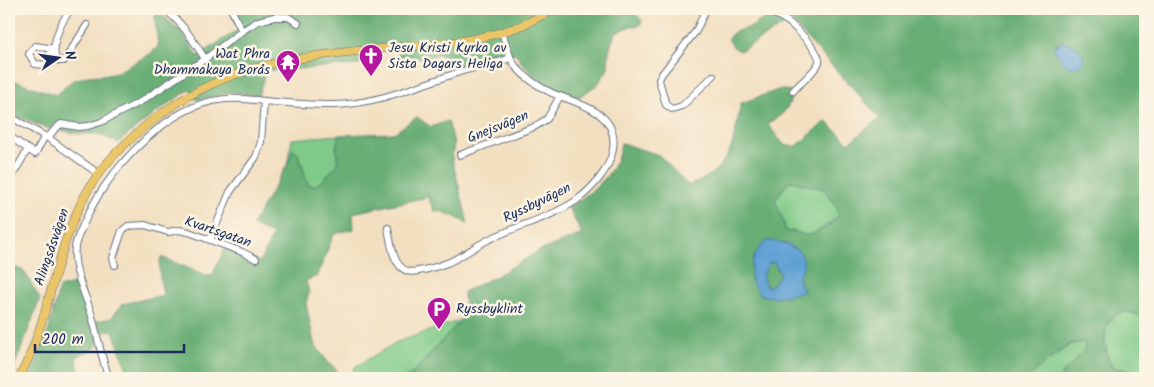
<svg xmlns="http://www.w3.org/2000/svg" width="1154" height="387" font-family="Kalam,sans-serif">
<rect width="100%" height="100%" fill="#fcf5e5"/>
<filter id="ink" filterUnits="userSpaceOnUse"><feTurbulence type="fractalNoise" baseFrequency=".02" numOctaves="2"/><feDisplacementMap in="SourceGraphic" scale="10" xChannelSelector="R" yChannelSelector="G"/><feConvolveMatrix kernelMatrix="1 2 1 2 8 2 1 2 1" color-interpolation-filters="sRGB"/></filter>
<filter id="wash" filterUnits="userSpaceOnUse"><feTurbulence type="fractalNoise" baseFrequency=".0096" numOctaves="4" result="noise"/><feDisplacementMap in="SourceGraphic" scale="20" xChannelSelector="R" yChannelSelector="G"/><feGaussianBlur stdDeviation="1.12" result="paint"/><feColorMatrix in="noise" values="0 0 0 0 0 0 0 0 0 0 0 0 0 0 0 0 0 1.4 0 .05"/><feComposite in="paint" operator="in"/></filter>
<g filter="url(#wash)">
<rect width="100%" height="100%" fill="#f2dfc0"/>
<!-- green -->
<path fill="#7fca88" stroke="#4d7c73" d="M 339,135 L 336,148 L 338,164 L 322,181 L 314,186 L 308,185 L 299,155 L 287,165 L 292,139 Z
M 791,181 L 824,189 L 836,206 L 839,215 L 828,225 L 813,234 L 804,235 L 794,231 L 789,232 L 785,231 L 775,200 L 788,182 Z
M 1123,311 L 1145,317 L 1145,373 L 1119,369 L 1110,365 C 1105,344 1098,322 1123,311 Z
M 461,320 L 410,376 L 404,378 L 354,378 L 352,372 L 356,366 L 397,342 Z
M 1086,342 L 1084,351 L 1062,374 L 1061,378 L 1029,378 L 1042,365 L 1071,344 Z"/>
<!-- forest -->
<path fill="#67ae74" stroke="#416e69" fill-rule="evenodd" d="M 229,9 L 632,9 L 642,21 L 639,26 L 631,26 L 615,33 L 609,51 L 608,69 L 598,84 L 578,98 C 552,88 529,79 516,53 L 453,70 L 445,57 L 439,54 L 424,59 L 415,56 L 400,57 L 396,45 L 384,44 L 370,47 L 369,60 L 357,65 L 266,71 L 258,96 L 232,92 L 197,100 L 191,89 C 165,105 142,123 118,143 L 99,134 L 79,134 L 43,127 L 9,113 L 9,76 L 13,80 L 56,95 L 73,80 L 88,76 L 114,74 L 150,54 L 158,47 L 155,18 L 156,10 L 181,31 L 198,56 L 239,29 Z
M 779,9 L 1145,9 L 1145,317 C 1137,316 1130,310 1122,312 C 1099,317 1103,352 1112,367 L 1145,373 L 1145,378 L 1061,378 L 1062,374 L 1084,351 L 1085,342 L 1070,344 L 1042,365 L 1029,378 L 404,378 L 410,376 L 461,320 L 465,306 L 463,292 L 495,277 L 539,251 L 582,234 L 568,207 C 592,193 618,173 621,143 L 659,155 L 688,185 C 708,181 725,165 732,145 C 736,132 738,117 741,103 L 781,89 L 789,91 L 792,95 C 789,108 782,117 769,122 L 768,125 L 785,146 L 797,146 L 826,121 L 849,143 L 880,118 L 791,21 L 740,51 L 733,47 L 728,38 L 734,32 L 751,27 ZM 1062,42 C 1073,44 1082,50 1084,61 L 1056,44 ZM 791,181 L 824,189 L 836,206 L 839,215 L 829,225 L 813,234 L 804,235 L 794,231 L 788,232 L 785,230 L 784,222 L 775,200 L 788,182 ZM 784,243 L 800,253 L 802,270 L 798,279 L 803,291 L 761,295 L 761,246 Z
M 417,117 L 431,127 L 448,121 L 454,143 L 452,159 L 468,223 L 444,212 L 434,211 L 428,197 L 353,213 L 354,229 L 334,234 L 317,276 L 306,281 L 309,293 L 306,303 L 314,343 L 327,361 L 342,375 L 349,378 L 171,378 L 168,371 L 132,378 L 128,373 L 113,331 L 111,330 L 102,332 L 95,348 L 76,357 L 81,378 L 30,378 L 48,332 L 59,288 L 80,282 L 93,322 L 111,318 L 123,304 L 163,295 C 161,282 157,269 161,257 L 205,275 L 212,276 L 225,248 L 260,262 L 273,235 L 252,225 L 287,165 L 293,149 L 299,155 L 308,185 L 314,186 L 322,181 L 338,164 L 336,148 L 339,135 L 394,133 Z
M 772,262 L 775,263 L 780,275 L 770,287 L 766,286 L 762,276 L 769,263 Z
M 9,265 L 24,271 L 40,299 L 10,378 Z"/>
<!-- water -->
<path fill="#61a1d4" stroke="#3e6899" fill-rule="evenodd" d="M 1062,42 C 1074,44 1082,48 1084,61 C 1079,70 1068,68 1061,62 L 1061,58 L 1057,55 L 1054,47 Z
M 767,241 C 781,240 790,245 801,253 L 804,264 L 798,279 L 804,291 C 794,294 773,300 762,295 C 759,293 756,289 754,286 C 746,271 754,250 767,241 ZM 772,262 L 775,263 L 780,275 L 770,287 L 766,286 L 762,276 L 769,263 Z"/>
</g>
<g filter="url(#ink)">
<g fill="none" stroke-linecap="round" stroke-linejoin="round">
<defs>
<path id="minor" d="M 71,9 C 62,20 50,44 56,59 L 59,61 L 64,61 L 87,25
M 164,9 C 182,22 193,40 205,59
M 231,9 L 242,31
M 706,9 L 696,31 L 661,75 L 659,80 L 666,105 L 672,109 L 682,106 L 713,76
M 756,9 C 765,11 775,14 782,18 C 792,23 821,52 819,62 C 817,70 799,84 793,91
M 52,48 L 46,65 L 35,64 L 29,54 L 35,46 L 55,49
M 9,116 L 48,138 L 99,174
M 9,136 L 35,154 L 45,136
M 48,138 L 54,130 L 61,124 L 79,127 L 88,126 L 101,122 L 140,102 L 205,59 L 242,31 L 258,21 L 274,17 L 288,17 L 298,23
M 460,155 L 534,127 L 547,119 L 560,96
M 9,192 L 12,176 L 28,149
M 388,228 C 391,242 392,265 407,271 C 415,274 439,266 447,263 C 462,257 475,246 490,239 C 518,225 551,218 577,200 C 593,188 610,169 613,149 C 619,111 578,104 552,93 C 539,87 526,78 516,67 C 508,57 506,43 502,32
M 210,240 L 230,192 L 256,157 L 261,142 L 264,101
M 115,265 L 113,258 L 122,231 L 128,226 L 145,225 L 168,232 L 179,230 L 189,232 L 242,252 L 256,259
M 109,378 C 101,358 98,337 92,316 C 86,295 72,270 75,247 C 76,239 81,230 84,223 C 105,175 159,113 212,101 C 230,97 246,99 264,101 C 286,103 310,105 332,105 C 380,104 421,84 466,70 C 481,66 496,64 510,58"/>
<path id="major" d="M 19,378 C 52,317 54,245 91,185 C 107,159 130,138 153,120 C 217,70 279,59 357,51 C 412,45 468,46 520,26 C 532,21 543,15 554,9"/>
</defs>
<!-- minor casing -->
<use href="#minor" stroke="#666d80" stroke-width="8"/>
<!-- major casing -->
<use href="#major" stroke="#666d80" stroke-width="9"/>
<!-- minor -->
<use href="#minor" stroke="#fff" stroke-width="6"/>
<!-- major -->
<use href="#major" stroke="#ebc669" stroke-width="8"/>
</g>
</g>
<!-- icons -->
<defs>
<symbol id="church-pin" viewBox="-11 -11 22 30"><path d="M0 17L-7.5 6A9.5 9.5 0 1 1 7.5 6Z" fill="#b5179e" stroke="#fcf5e5"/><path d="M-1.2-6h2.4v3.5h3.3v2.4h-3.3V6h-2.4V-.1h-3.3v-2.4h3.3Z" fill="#fff"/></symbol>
<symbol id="temple-pin" viewBox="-11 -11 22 30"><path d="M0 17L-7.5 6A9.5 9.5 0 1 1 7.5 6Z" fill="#b5179e" stroke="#fcf5e5"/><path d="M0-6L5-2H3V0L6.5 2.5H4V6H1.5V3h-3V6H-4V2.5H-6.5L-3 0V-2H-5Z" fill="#fff"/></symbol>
<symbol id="parking-pin" viewBox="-11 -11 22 30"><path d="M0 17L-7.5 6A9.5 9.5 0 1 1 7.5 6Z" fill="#b5179e" stroke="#fcf5e5"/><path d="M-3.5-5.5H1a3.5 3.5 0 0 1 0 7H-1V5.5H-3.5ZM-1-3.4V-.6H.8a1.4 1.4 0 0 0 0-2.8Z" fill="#fff"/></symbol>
</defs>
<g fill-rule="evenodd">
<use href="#church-pin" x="357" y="42" width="28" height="38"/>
<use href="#temple-pin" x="274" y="48" width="28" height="38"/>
<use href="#parking-pin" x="425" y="295" width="28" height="38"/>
</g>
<g text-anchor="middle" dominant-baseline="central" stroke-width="5" stroke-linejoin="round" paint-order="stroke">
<!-- poi labels -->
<g font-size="14" fill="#1b2f5e" stroke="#fcf5e5" text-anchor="start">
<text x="388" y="48">Jesu Kristi Kyrka av<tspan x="388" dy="16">Sista Dagars Heliga</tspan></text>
<text x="270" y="54" text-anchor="end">Wat Phra<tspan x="270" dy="16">Dhammakaya Borås</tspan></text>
<text x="456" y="309">Ryssbyklint</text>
</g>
<!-- street labels -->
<g font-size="14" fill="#1b2f5e" stroke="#fcf5e5">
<text transform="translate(498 127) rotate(-22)">Gnejsvägen</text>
<text transform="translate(537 203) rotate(-26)">Ryssbyvägen</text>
<text transform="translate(218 232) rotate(19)">Kvartsgatan</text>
<text transform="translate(52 247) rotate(-71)">Alingsåsvägen</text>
</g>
</g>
<!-- margin -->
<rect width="1154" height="387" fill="none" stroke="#fcf5e5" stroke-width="30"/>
<!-- north arrow -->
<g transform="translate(58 58) rotate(77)" stroke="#fcf5e5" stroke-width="4" paint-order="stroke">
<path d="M0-4L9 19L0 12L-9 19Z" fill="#1b2f5e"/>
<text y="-8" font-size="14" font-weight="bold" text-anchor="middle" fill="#1b2f5e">N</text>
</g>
<!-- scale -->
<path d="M35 344v8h149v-8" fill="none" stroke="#1b2f5e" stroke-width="2.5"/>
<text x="42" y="344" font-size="15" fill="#1b2f5e" stroke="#fcf5e5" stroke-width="4" paint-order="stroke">200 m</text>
</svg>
